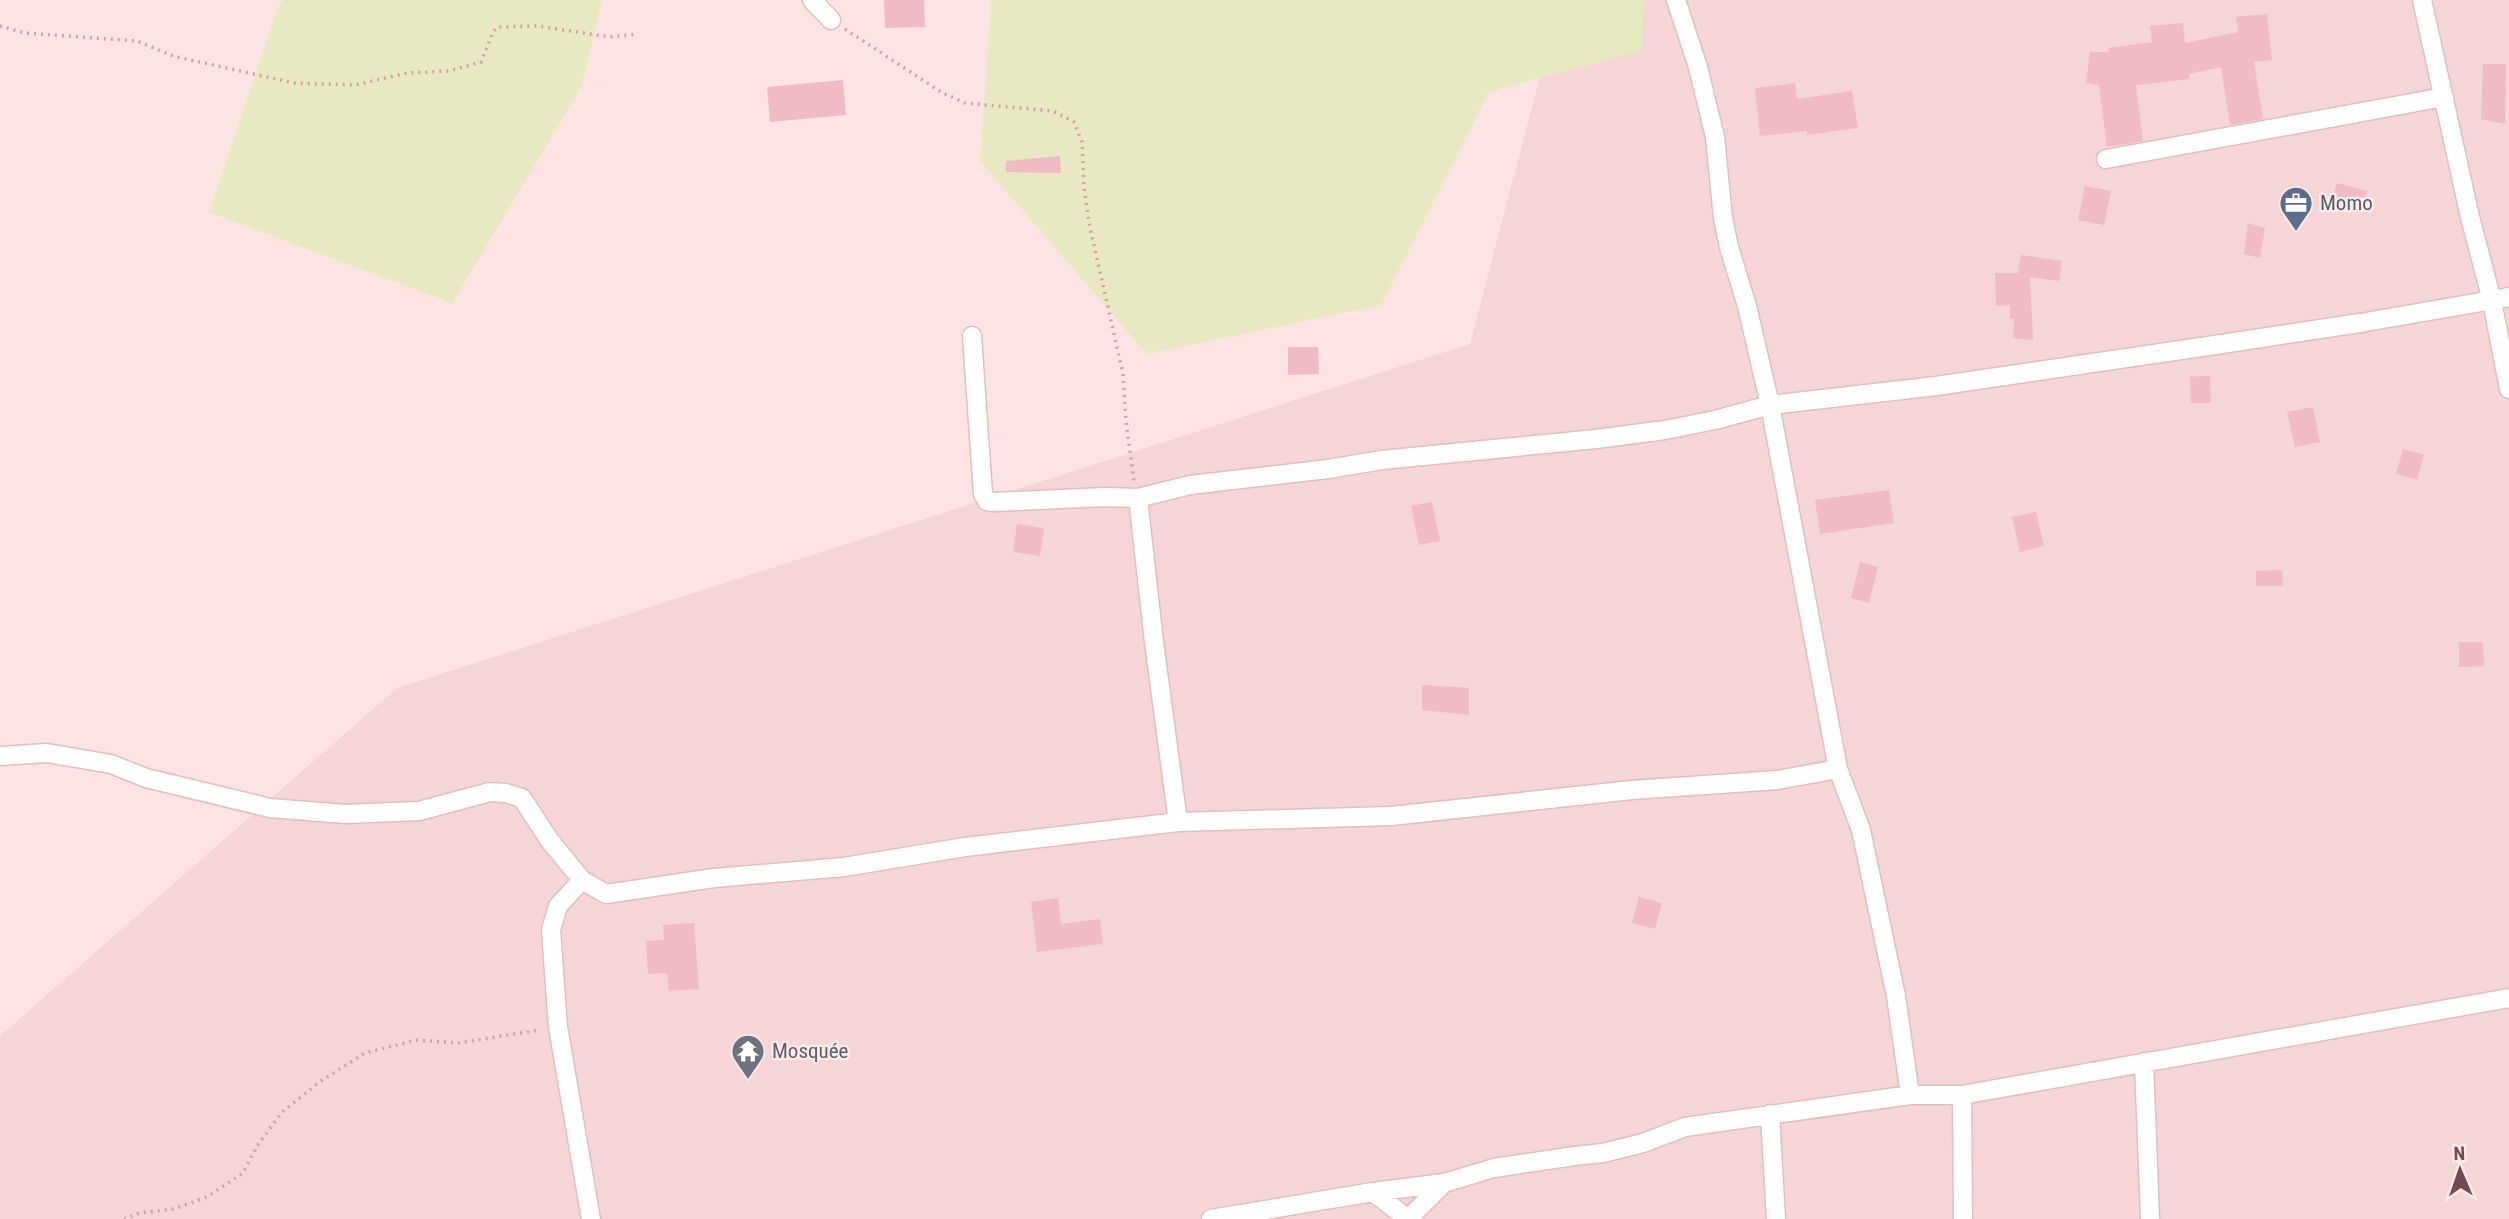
<svg xmlns="http://www.w3.org/2000/svg" width="2509" height="1219" font-family="'Roboto Condensed',sans-serif">
<rect width="100%" height="100%" fill="#fce4e3"/>
<!-- residential -->
<path fill="#f5d5d5" d="M 1560,0 L 2509,0 L 2509,1219 L 0,1219 L 0,1036 L 397,688 L 1470,344 Z"/>
<!-- green -->
<path fill="#e8e9c2" d="M 283,0 L 602,0 L 582,86 L 452,303 L 209,212 L 278,8 Z
M 991,0 L 1644,0 L 1641,51 L 1489,92 L 1381,305 L 1147,354 L 980,161 Z"/>
<!-- building -->
<path fill="#f1bbc4" d="M 884,0 L 924,0 L 925,27 L 885,28 Z
M 2267,14 L 2272,60 L 2254,62 L 2263,119 L 2230,125 L 2221,67 L 2189,74 L 2189,79 L 2136,85 L 2143,141 L 2107,147 L 2099,85 L 2086,83 L 2090,52 L 2109,52 L 2108,48 L 2152,42 L 2150,26 L 2183,23 L 2185,43 L 2238,32 L 2236,17 Z
M 2483,64 L 2506,64 L 2505,124 L 2481,119 Z
M 843,80 L 846,115 L 770,122 L 767,87 Z
M 1795,83 L 1797,99 L 1852,91 L 1858,128 L 1807,135 L 1807,131 L 1760,136 L 1755,88 Z
M 1060,156 L 1061,173 L 1006,172 L 1006,161 Z
M 2337,183 L 2367,191 L 2361,212 L 2331,203 Z
M 2085,186 L 2111,191 L 2104,225 L 2078,220 Z
M 2248,223 L 2265,228 L 2260,258 L 2244,254 Z
M 2021,255 L 2062,261 L 2059,281 L 2030,277 L 2033,340 L 2013,338 L 2014,319 L 2010,319 L 2010,305 L 1996,306 L 1995,273 L 2018,273 Z
M 1288,347 L 1318,347 L 1319,374 L 1288,375 Z
M 2200,376 L 2210,376 L 2211,403 L 2191,403 L 2190,377 Z
M 2313,407 L 2320,442 L 2295,447 L 2287,412 Z
M 2403,449 L 2424,455 L 2417,480 L 2396,474 Z
M 1889,490 L 1894,523 L 1820,534 L 1815,500 Z
M 1432,502 L 1440,541 L 1419,545 L 1411,506 Z
M 2036,512 L 2044,546 L 2020,552 L 2012,517 Z
M 1017,524 L 1044,528 L 1040,556 L 1013,552 Z
M 1860,562 L 1878,567 L 1869,603 L 1851,598 Z
M 2282,570 L 2283,586 L 2256,586 L 2256,571 Z
M 2459,642 L 2483,642 L 2484,666 L 2459,667 Z
M 1422,685 L 1469,688 L 1469,715 L 1422,710 Z
M 1639,897 L 1662,903 L 1655,929 L 1632,923 Z
M 1058,898 L 1061,924 L 1100,919 L 1103,944 L 1037,952 L 1031,902 Z
M 694,923 L 699,989 L 669,991 L 667,973 L 648,974 L 646,941 L 664,940 L 663,925 Z"/>
<g fill="none" stroke-linecap="round" stroke-linejoin="round">
<defs>
<path id="street" d="M 812,0 L 831,20
M 1676,0 L 1698,67 L 1715,137 L 1723,218 L 1729,247 L 1747,306 L 1770,405 L 1838,769 L 1861,830 L 1896,996 L 1910,1095
M 2422,0 L 2470,217 L 2492,301 L 2509,389
M 2106,159 L 2444,97
M 972,336 L 983,494 L 987,501 L 993,502 L 1105,497 L 1138,498 L 1190,485 L 1328,469 L 1382,460 L 1596,439 L 1665,430 L 1715,420 L 1770,405 L 1936,386 L 2215,345 L 2360,323 L 2509,297
M 1138,498 L 1154,642 L 1178,822
M 0,756 L 47,753 L 111,764 L 146,778 L 270,808 L 345,814 L 419,811 L 490,792 L 506,793 L 522,798 L 550,841 L 582,880 L 606,894 L 714,878 L 844,867 L 965,847 L 1178,822 L 1391,816 L 1632,790 L 1778,780 L 1838,769
M 582,880 L 558,906 L 551,930 L 558,1027 L 591,1219
M 2144,1062 L 2150,1219
M 1962,1095 L 1963,1219
M 1770,1114 L 1776,1219
M 1373,1192 L 1408,1219
M 1211,1219 L 1373,1192 L 1444,1183 L 1494,1168 L 1574,1156 L 1603,1153 L 1643,1143 L 1685,1127 L 1910,1095 L 1962,1095 L 2509,998
M 1408,1219 L 1444,1183"/>
</defs>
<!-- street casing -->
<use href="#street" stroke="#e0bfc3" stroke-width="21"/>
<!-- path -->
<path stroke="#d59fa9" stroke-width="3.5" stroke-dasharray="2 5" stroke-linecap="butt" d="M 0,26 L 25,33 L 137,41 L 173,56 L 294,83 L 355,85 L 407,73 L 449,71 L 481,62 L 493,32 L 497,27 L 538,26 L 610,37 L 638,34
M 845,29 L 941,92 L 965,103 L 1053,111 L 1074,122 L 1082,142 L 1084,186 L 1089,223 L 1123,374 L 1126,422 L 1134,481
M 124,1219 L 139,1213 L 174,1209 L 207,1197 L 243,1173 L 257,1146 L 282,1112 L 321,1081 L 365,1053 L 416,1040 L 458,1043 L 539,1030"/>
<!-- street -->
<use href="#street" stroke="#fff" stroke-width="18"/>
</g>
<!-- icons -->
<defs>
<symbol id="office-pin" viewBox="-11 -11 22 30"><path d="M0 17L-7.5 6A9.5 9.5 0 1 1 7.5 6Z" fill="#5c6f8a" stroke="#ffeae9"/><path d="M-6-3h4V-5.5h4V-3h4V5H-6ZM-1-4.5V-3h2v-1.5ZM-6 0V1H6V0Z" fill="#fff"/></symbol>
<symbol id="temple-pin" viewBox="-11 -11 22 30"><path d="M0 17L-7.5 6A9.5 9.5 0 1 1 7.5 6Z" fill="#6b7280" stroke="#ffeae9"/><path d="M0-6L5-2H3V0L6.5 2.5H4V6H1.5V3h-3V6H-4V2.5H-6.5L-3 0V-2H-5Z" fill="#fff"/></symbol>
</defs>
<g fill-rule="evenodd">
<use href="#office-pin" x="2277" y="184" width="38" height="52"/>
<use href="#temple-pin" x="729" y="1032" width="38" height="52"/>
</g>
<g text-anchor="middle" dominant-baseline="central" stroke-width="5" stroke-linejoin="round" paint-order="stroke">
<!-- service labels -->
<g font-size="21" fill="#4e5e75" stroke="#ffeae9" text-anchor="start">
<text x="2320" y="203">Momo</text>
</g>
<!-- worship labels -->
<g font-size="21" fill="#5b616d" stroke="#ffeae9" text-anchor="start">
<text x="772" y="1051">Mosquée</text>
</g>
</g>
<!-- north arrow -->
<g transform="translate(2460 1170) rotate(358)" stroke="#ffeae9" stroke-width="5" paint-order="stroke">
<path d="M0-5L12 26L0 18L-12 26Z" fill="#734a53"/>
<text y="-10" font-size="19" font-weight="bold" text-anchor="middle" fill="#734a53">N</text>
</g>
</svg>
